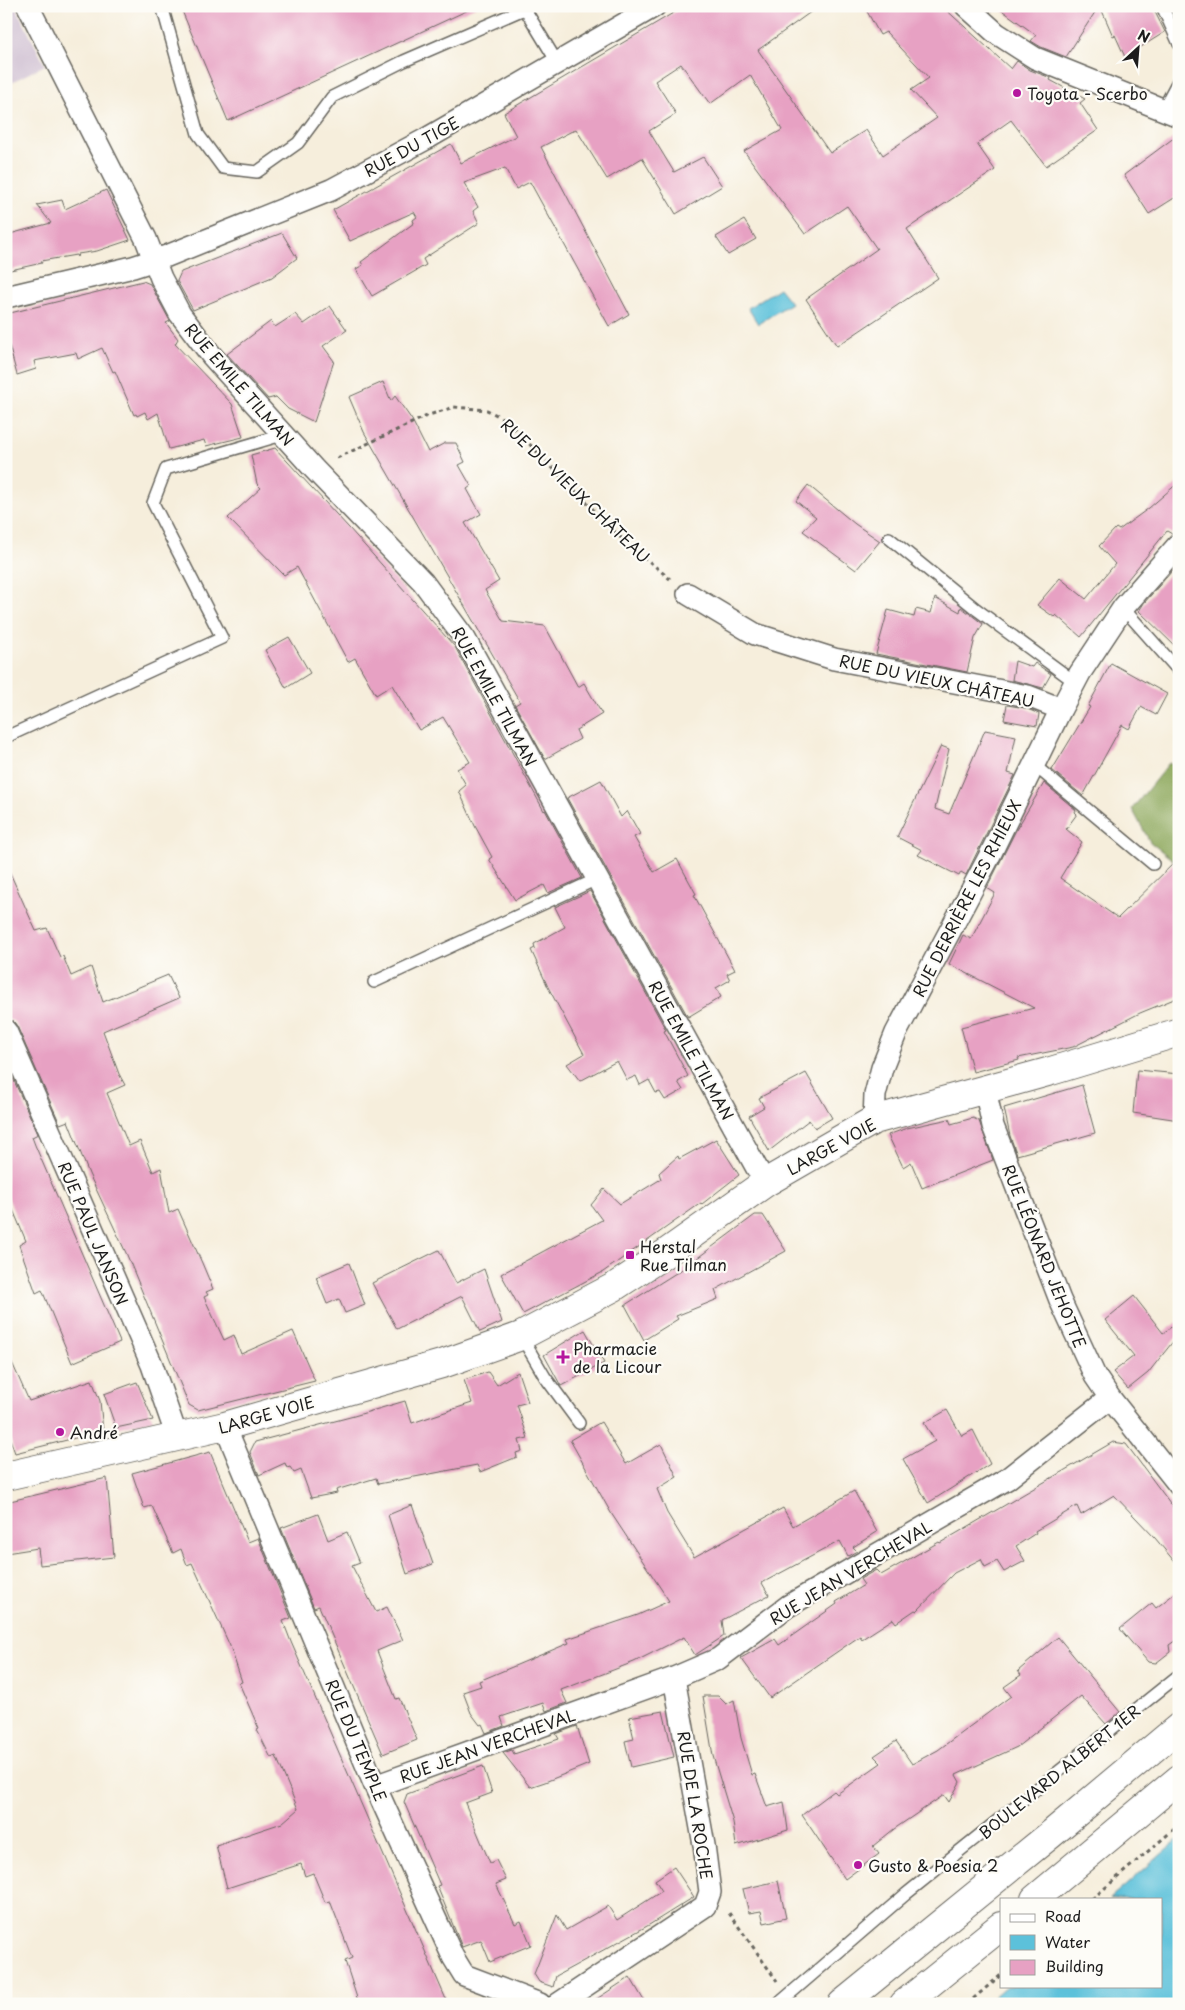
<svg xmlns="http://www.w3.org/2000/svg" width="1185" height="2010" font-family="'Playpen Sans',sans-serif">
<rect width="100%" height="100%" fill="#fdfcf7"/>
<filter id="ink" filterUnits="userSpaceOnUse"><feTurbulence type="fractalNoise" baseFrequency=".02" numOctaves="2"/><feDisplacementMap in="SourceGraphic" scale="10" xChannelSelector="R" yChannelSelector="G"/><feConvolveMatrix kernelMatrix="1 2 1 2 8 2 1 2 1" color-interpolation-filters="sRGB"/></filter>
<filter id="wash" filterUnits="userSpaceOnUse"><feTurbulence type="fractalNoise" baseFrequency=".0096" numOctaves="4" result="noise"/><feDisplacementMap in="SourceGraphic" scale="20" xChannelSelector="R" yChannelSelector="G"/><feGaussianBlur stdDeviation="1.12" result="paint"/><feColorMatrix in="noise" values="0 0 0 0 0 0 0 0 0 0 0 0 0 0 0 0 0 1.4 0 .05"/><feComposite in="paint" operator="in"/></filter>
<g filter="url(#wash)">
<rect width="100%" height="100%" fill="#f6eedc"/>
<!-- industrial -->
<path fill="#cebed1" d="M 6,6 L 15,6 L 45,65 L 6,85 Z"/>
<!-- forest -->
<path fill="#89a557" stroke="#52603a" d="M 1169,763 L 1179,768 L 1179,865 L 1150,842 L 1132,809 Z"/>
<!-- water -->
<path fill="#5cc1da" stroke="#3c6e7b" d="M 779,288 L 791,303 L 758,324 L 748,308 Z
M 1179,1839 L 1179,2004 L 985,2004 L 1006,1986 L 1161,1986 L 1161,1899 L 1110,1899 Z"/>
<g id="blocks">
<!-- building -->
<path fill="#e7a1c3" d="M 180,6 L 477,6 L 228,121 Z
M 685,6 L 819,6 L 758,50 L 830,153 L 866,130 L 883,155 L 937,118 L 911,90 L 929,78 L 886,32 L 880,35 L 864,6 L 942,6 L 1011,69 L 1017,61 L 1030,70 L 1051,78 L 1050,80 L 1085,99 L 1080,103 L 1098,130 L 1046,166 L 1011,120 L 977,144 L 995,170 L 907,229 L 938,278 L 837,346 L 806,299 L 877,249 L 847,206 L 805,234 L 744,151 L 782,130 L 750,75 L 710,104 L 681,64 L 655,81 L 676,114 L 649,131 L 674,172 L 703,157 L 722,186 L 676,214 L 642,158 L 607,179 L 576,129 L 541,147 L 629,314 L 609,326 L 530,182 L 516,189 L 505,168 L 464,183 L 478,207 L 473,211 L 479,223 L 423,259 L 426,265 L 372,296 L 356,269 L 363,265 L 361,262 L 414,223 L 413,220 L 417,217 L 414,212 L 350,241 L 333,210 L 451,144 L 461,163 L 516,136 L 504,113 Z
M 996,6 L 1099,6 L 1066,57 L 1041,47 L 1031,41 L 1036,35 Z
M 1100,6 L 1152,6 L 1165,32 L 1125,57 L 1115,35 L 1113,36 Z
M 1179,134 L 1179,195 L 1149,214 L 1124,175 Z
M 106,190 L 130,240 L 97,251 L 78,254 L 77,257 L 76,255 L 41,261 L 42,263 L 6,271 L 6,235 L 51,223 L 37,205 L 62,200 L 65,209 Z
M 744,220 L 756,239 L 728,255 L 716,237 Z
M 282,233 L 297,258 L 272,277 L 193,310 L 177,281 L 181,272 Z
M 143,281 L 150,284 L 170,321 L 166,323 L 178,339 L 175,344 L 232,404 L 243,437 L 206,446 L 204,440 L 169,449 L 158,413 L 148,419 L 145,412 L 137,416 L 136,414 L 134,415 L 115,371 L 113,372 L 102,348 L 78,359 L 76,353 L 34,361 L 36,369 L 17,375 L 6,334 L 6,314 Z
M 330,306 L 347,330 L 323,346 L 334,361 L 314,422 L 288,409 L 276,397 L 268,399 L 227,354 L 271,321 L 275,327 L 295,314 L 304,324 Z
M 383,382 L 391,401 L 395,396 L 412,420 L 428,452 L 445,443 L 456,443 L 465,462 L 459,465 L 471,486 L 467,489 L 481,514 L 465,523 L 499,581 L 485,590 L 503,621 L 545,626 L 578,687 L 584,683 L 602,714 L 576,730 L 580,739 L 545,759 L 515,705 L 520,702 L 364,432 L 349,397 Z
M 275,448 L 349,528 L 455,647 L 544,811 L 545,810 L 582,878 L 548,893 L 544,885 L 515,900 L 489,859 L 492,857 L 475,826 L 459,791 L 466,785 L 457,769 L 470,762 L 443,717 L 419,730 L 392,685 L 376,695 L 355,658 L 348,662 L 297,567 L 284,575 L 228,518 L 261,488 L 257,484 L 251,455 Z
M 1179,482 L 1179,532 L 1172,534 L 1167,531 L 1081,637 L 1056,615 L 1054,617 L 1037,605 L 1060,578 L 1086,599 L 1115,564 L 1099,546 L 1116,528 L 1119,530 L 1149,508 Z
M 808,485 L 855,524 L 880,541 L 856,570 L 803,531 L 816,517 L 796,501 Z
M 1179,563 L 1179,650 L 1139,611 L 1144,603 Z
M 935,598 L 960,612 L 961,607 L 983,624 L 975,638 L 967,672 L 876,654 L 888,610 L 914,617 L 916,609 L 931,613 Z
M 289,637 L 310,673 L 286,688 L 265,650 Z
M 1015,661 L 1032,667 L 1035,663 L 1051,674 L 1043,688 L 1012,680 Z
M 1111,663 L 1167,694 L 1156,715 L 1141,707 L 1129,729 L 1122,725 L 1083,796 L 1052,770 L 1090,707 L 1088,706 Z
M 1007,705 L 1025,708 L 1039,714 L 1037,726 L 1004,720 Z
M 985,730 L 1016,736 L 1008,773 L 1015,775 L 966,875 L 961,872 L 959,876 L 918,855 L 922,850 L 897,837 L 941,746 L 949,749 L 935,809 L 949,814 Z
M 601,780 L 621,817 L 627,811 L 640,834 L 634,837 L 654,872 L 677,859 L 696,894 L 694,895 L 735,970 L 727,974 L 730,980 L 716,988 L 721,997 L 688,1017 L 567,798 Z
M 1044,783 L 1076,810 L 1075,812 L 1077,814 L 1066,829 L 1082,842 L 1060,878 L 1118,918 L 1179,858 L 1179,997 L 1140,1013 L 1073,1047 L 1018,1058 L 1019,1060 L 973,1072 L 961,1027 L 1034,1008 L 949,964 L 963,935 L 971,939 L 995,893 L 987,888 L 1016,830 Z
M 6,864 L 36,931 L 47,928 L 60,957 L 63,956 L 71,976 L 91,967 L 103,1002 L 168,975 L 179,998 L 103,1031 L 119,1074 L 125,1085 L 107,1093 L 129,1146 L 140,1141 L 153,1172 L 161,1168 L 169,1213 L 178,1209 L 202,1263 L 213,1289 L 206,1292 L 208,1295 L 204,1297 L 224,1340 L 234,1335 L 241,1354 L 293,1331 L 315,1381 L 198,1410 L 189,1405 L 127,1255 L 89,1174 L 68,1121 L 60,1124 L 17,1026 L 13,1021 L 6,1019 Z
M 590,891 L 666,1030 L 664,1031 L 688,1076 L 678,1082 L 683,1090 L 665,1100 L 660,1092 L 656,1093 L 649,1080 L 640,1085 L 636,1076 L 627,1080 L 617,1061 L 580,1081 L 567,1064 L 584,1054 L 548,987 L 531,950 L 535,948 L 534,944 L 565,927 L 555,907 Z
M 6,1063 L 38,1134 L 32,1137 L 35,1145 L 120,1342 L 72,1363 L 42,1290 L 36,1293 L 19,1245 L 26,1241 L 6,1193 Z
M 1137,1070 L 1179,1074 L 1179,1120 L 1133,1113 Z
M 806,1073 L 832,1118 L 815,1128 L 809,1120 L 769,1151 L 749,1116 L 764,1107 L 759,1098 Z
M 1082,1085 L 1095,1133 L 1017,1155 L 1010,1136 L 1004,1108 Z
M 973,1118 L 979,1121 L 993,1160 L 922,1188 L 911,1162 L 903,1167 L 888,1135 L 907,1128 L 949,1119 L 951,1124 Z
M 716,1139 L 739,1175 L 702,1204 L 701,1203 L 603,1272 L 523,1314 L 501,1274 L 602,1220 L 591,1205 L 604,1189 L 620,1204 L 661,1179 L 659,1173 L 678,1156 L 679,1159 Z
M 755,1215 L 763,1215 L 786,1251 L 715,1290 L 718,1299 L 676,1316 L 678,1319 L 644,1340 L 625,1305 L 684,1268 Z
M 439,1250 L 456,1283 L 484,1269 L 502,1322 L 480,1332 L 462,1296 L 397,1329 L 372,1283 Z
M 349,1263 L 365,1305 L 345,1313 L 339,1299 L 327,1304 L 316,1277 Z
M 1134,1296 L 1163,1333 L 1178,1322 L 1179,1334 L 1148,1373 L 1128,1389 L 1113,1372 L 1134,1356 L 1105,1320 Z
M 585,1330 L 604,1363 L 561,1386 L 544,1355 Z
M 6,1349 L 29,1401 L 92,1380 L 100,1401 L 103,1431 L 15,1453 L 6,1428 Z
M 488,1372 L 497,1385 L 518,1372 L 528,1402 L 517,1405 L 528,1438 L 519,1440 L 522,1451 L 516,1453 L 517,1457 L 480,1472 L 477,1465 L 378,1484 L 376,1478 L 336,1490 L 337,1493 L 311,1498 L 301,1470 L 294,1473 L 290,1467 L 287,1468 L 285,1463 L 259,1475 L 250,1452 L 255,1442 L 354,1416 L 405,1401 L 412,1423 L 472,1403 L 464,1380 Z
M 137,1382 L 153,1420 L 116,1428 L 104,1394 Z
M 947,1410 L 962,1436 L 973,1430 L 990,1464 L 928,1503 L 903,1459 L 935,1441 L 924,1423 Z
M 601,1422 L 626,1464 L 661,1444 L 677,1477 L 657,1489 L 667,1513 L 694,1557 L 783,1508 L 793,1526 L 854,1491 L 877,1532 L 853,1547 L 857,1551 L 848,1556 L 840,1541 L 762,1583 L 769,1595 L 722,1620 L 724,1636 L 695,1655 L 684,1637 L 634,1662 L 561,1690 L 567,1703 L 546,1711 L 543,1703 L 501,1717 L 504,1726 L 486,1733 L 482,1724 L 480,1725 L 471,1713 L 463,1692 L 481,1686 L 479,1681 L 569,1643 L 567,1639 L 638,1615 L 669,1601 L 611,1513 L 570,1440 Z
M 1113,1442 L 1126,1444 L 1179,1515 L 1179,1567 L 1155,1538 L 1114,1495 L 1081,1515 L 1077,1506 L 1035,1531 L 1036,1533 L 1016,1546 L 1025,1561 L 1004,1572 L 997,1561 L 985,1567 L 981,1559 L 954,1573 L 917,1611 L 915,1610 L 896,1623 L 893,1619 L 862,1639 L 860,1636 L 770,1698 L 741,1658 L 775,1639 L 779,1645 L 837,1604 L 836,1602 L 864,1585 L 860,1579 L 876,1570 L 881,1575 L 939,1542 L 940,1543 Z
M 210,1452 L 248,1542 L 258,1538 L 291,1618 L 283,1621 L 291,1642 L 448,2004 L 359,2004 L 345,1961 L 352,1958 L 330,1901 L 325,1902 L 313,1873 L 305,1876 L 301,1864 L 227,1888 L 216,1845 L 282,1823 L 298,1809 L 276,1756 L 271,1758 L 257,1730 L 259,1729 L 239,1683 L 242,1682 L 230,1646 L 192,1563 L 187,1565 L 181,1549 L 173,1553 L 152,1506 L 144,1508 L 132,1473 Z
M 107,1478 L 114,1557 L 40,1565 L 38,1548 L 6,1553 L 6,1502 Z
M 412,1505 L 433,1564 L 407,1574 L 388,1515 Z
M 318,1514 L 328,1540 L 347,1532 L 360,1563 L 352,1566 L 376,1612 L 387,1607 L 403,1640 L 377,1651 L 396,1699 L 399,1698 L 417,1740 L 383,1754 L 319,1606 L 314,1608 L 281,1528 Z
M 1179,1590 L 1179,1638 L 1169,1645 L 1170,1652 L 1156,1663 L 1148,1662 L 1120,1629 L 1152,1603 L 1156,1608 Z
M 1058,1637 L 1120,1712 L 1106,1724 L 1081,1696 L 1017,1747 L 956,1775 L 960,1782 L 949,1802 L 944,1795 L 894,1829 L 873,1846 L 879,1854 L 845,1879 L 802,1815 L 834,1791 L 837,1794 L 881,1763 L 874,1756 L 896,1741 L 912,1764 L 938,1750 L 1011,1696 L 1004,1687 L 1021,1675 L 1018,1671 Z
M 703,1696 L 718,1696 L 726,1704 L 734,1700 L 741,1738 L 752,1775 L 755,1774 L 767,1807 L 784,1802 L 788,1830 L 736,1846 L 733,1822 L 713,1756 Z
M 663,1711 L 674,1757 L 631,1767 L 625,1741 L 634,1739 L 629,1717 Z
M 577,1726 L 589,1764 L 545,1782 L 530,1787 L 503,1753 L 512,1750 L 514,1754 L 559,1739 L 556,1734 Z
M 483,1766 L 492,1793 L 465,1803 L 490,1863 L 496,1860 L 506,1880 L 496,1884 L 515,1924 L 521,1921 L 531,1945 L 490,1962 L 481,1940 L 462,1947 L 437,1886 L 440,1885 L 404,1802 L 407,1794 Z
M 674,1867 L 694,1897 L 649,1925 L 556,1976 L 553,1987 L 539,1982 L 534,1974 L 557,1915 L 566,1930 L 608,1906 L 617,1920 L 662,1891 L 655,1880 Z
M 778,1881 L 786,1918 L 764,1923 L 761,1911 L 749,1913 L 743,1889 Z
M 630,1977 L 646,2004 L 589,2004 Z"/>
</g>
</g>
<g filter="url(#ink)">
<use href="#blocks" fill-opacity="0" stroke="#68665f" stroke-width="1"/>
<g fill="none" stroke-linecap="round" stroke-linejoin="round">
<defs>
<path id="service" d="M 162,6 L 198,134 L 223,168 L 257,172 L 298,143 L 332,97 L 404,61 L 524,9
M 523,6 L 557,62
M 1162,6 L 1179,44
M 1163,109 L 1179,79
M 889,538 L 976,609 L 1075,682
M 1123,608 L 1179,671
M 6,737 L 222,638 L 153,503 L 166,469 L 282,435
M 1034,765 L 1153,864
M 374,982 L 597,879
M 521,1336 L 545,1377 L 579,1423
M 778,2004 L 906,1894 L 1179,1675"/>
<path id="minor" d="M 28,6 L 146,239 L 161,278 L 180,314 L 212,356 L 314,469 L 423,582 L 465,639 L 765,1183
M 966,6 L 996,33 L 1035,58 L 1179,116
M 6,297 L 133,267 L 167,256 L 331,190 L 426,139 L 655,6
M 688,594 L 755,634 L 834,659 L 1028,696 L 1061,709
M 6,1031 L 152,1365 L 177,1437
M 985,1089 L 993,1126 L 1060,1300 L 1095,1376 L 1110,1398 L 1179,1485
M 874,1120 L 875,1095 L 882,1068 L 896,1033 L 988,859 L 1061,709 L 1080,673 L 1123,608 L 1179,544
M 225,1426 L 375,1786 L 453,1957 L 464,1975 L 540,2004
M 375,1786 L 674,1678 L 718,1659 L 788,1606 L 1007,1479 L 1110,1398
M 558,2004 L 705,1906 L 710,1892 L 704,1845 L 674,1678"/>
<path id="tertiary" d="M 6,1476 L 225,1426 L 445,1363 L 521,1336 L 614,1287 L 666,1253 L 765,1183 L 874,1120 L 1051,1071 L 1176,1033"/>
<path id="secondary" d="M 1035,1899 L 1179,1779
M 842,2004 L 1050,1835 L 1179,1727
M 904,2004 L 1001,1926"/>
</defs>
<!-- service casing -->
<use href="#service" stroke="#68665f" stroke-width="14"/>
<!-- minor casing -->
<use href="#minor" stroke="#68665f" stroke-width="24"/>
<!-- tertiary casing -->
<use href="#tertiary" stroke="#68665f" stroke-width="30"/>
<!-- secondary casing -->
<use href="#secondary" stroke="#68665f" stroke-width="30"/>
<!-- path -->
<path stroke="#68665f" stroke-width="3" stroke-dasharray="4 4" stroke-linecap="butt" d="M 337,458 L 429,415 L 454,407 L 487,410 L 506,420 L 619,536 L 670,579
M 1092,1899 L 1179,1825
M 729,1913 L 777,1981
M 967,2004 L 1001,1975"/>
<!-- service -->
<use href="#service" stroke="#fff" stroke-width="11"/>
<!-- minor -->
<use href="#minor" stroke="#fff" stroke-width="21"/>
<!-- tertiary -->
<use href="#tertiary" stroke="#fff" stroke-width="28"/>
<!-- secondary -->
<use href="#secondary" stroke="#fff" stroke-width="28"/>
</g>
</g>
<!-- markers -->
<g fill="#b5179e" stroke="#fdfcf7" stroke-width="2">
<circle cx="1017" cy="93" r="5"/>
<rect x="625" y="1250" width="10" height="10" rx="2.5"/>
<path d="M560.5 1349.5h5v5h5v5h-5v5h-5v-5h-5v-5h5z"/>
<circle cx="60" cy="1432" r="5"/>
<circle cx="858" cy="1865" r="5"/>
</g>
<g text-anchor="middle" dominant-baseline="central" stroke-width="4.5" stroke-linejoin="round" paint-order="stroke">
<!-- poi labels -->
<g font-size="16" fill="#1c1c1c" stroke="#fdfcf7" text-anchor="start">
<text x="1027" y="93">Toyota - Scerbo</text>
<text x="640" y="1246">Herstal<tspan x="640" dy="18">Rue Tilman</tspan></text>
<text x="573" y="1348">Pharmacie<tspan x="573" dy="18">de la Licour</tspan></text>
<text x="70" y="1432">André</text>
<text x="868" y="1865">Gusto &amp; Poesia 2</text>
</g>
<!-- street labels -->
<g font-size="16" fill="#1c1c1c" stroke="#fdfcf7">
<text transform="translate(411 146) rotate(-29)">RUE DU TIGE</text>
<text transform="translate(240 384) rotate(49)">RUE EMILE TILMAN</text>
<text transform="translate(576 490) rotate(44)">RUE DU VIEUX CHÂTEAU</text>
<text transform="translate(937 680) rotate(12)">RUE DU VIEUX CHÂTEAU</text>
<text transform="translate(495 696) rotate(61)">RUE EMILE TILMAN</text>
<text transform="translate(966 898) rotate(-63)">RUE DERRIÈRE LES RHIEUX</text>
<text transform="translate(692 1050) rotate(61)">RUE EMILE TILMAN</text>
<text transform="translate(831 1146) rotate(-29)">LARGE VOIE</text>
<text transform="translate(94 1233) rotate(67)">RUE PAUL JANSON</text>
<text transform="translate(1045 1256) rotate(68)">RUE LÉONARD JEHOTTE</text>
<text transform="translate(266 1414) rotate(-16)">LARGE VOIE</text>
<text transform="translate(850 1572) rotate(-31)">RUE JEAN VERCHEVAL</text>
<text transform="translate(357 1740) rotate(67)">RUE DU TEMPLE</text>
<text transform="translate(487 1745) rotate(-20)">RUE JEAN VERCHEVAL</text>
<text transform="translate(1059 1771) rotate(-39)">BOULEVARD ALBERT 1ER</text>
<text transform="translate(696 1805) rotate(81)">RUE DE LA ROCHE</text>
</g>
</g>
<!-- margin -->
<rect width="1185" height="2010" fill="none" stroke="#fdfcf7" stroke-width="25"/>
<!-- legend -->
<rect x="1000" y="1898" width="162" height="90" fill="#fdfcf7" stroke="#a3a29f"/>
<rect x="1010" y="1914" width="25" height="8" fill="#ffffff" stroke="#a3a29f"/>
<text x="1045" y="1922" font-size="15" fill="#1c1c1c">Road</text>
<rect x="1010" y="1935" width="25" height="15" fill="#5cc1da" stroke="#a3a29f"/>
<text x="1045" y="1948" font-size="15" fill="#1c1c1c">Water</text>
<rect x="1010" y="1960" width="25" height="15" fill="#e7a1c3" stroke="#a3a29f"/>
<text x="1045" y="1972" font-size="15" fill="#1c1c1c">Building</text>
<!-- north arrow -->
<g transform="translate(1138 48) rotate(26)" stroke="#fdfcf7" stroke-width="4" paint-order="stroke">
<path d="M0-4L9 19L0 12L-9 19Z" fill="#1c1c1c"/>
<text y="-8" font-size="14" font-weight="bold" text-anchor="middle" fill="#1c1c1c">N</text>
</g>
</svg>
